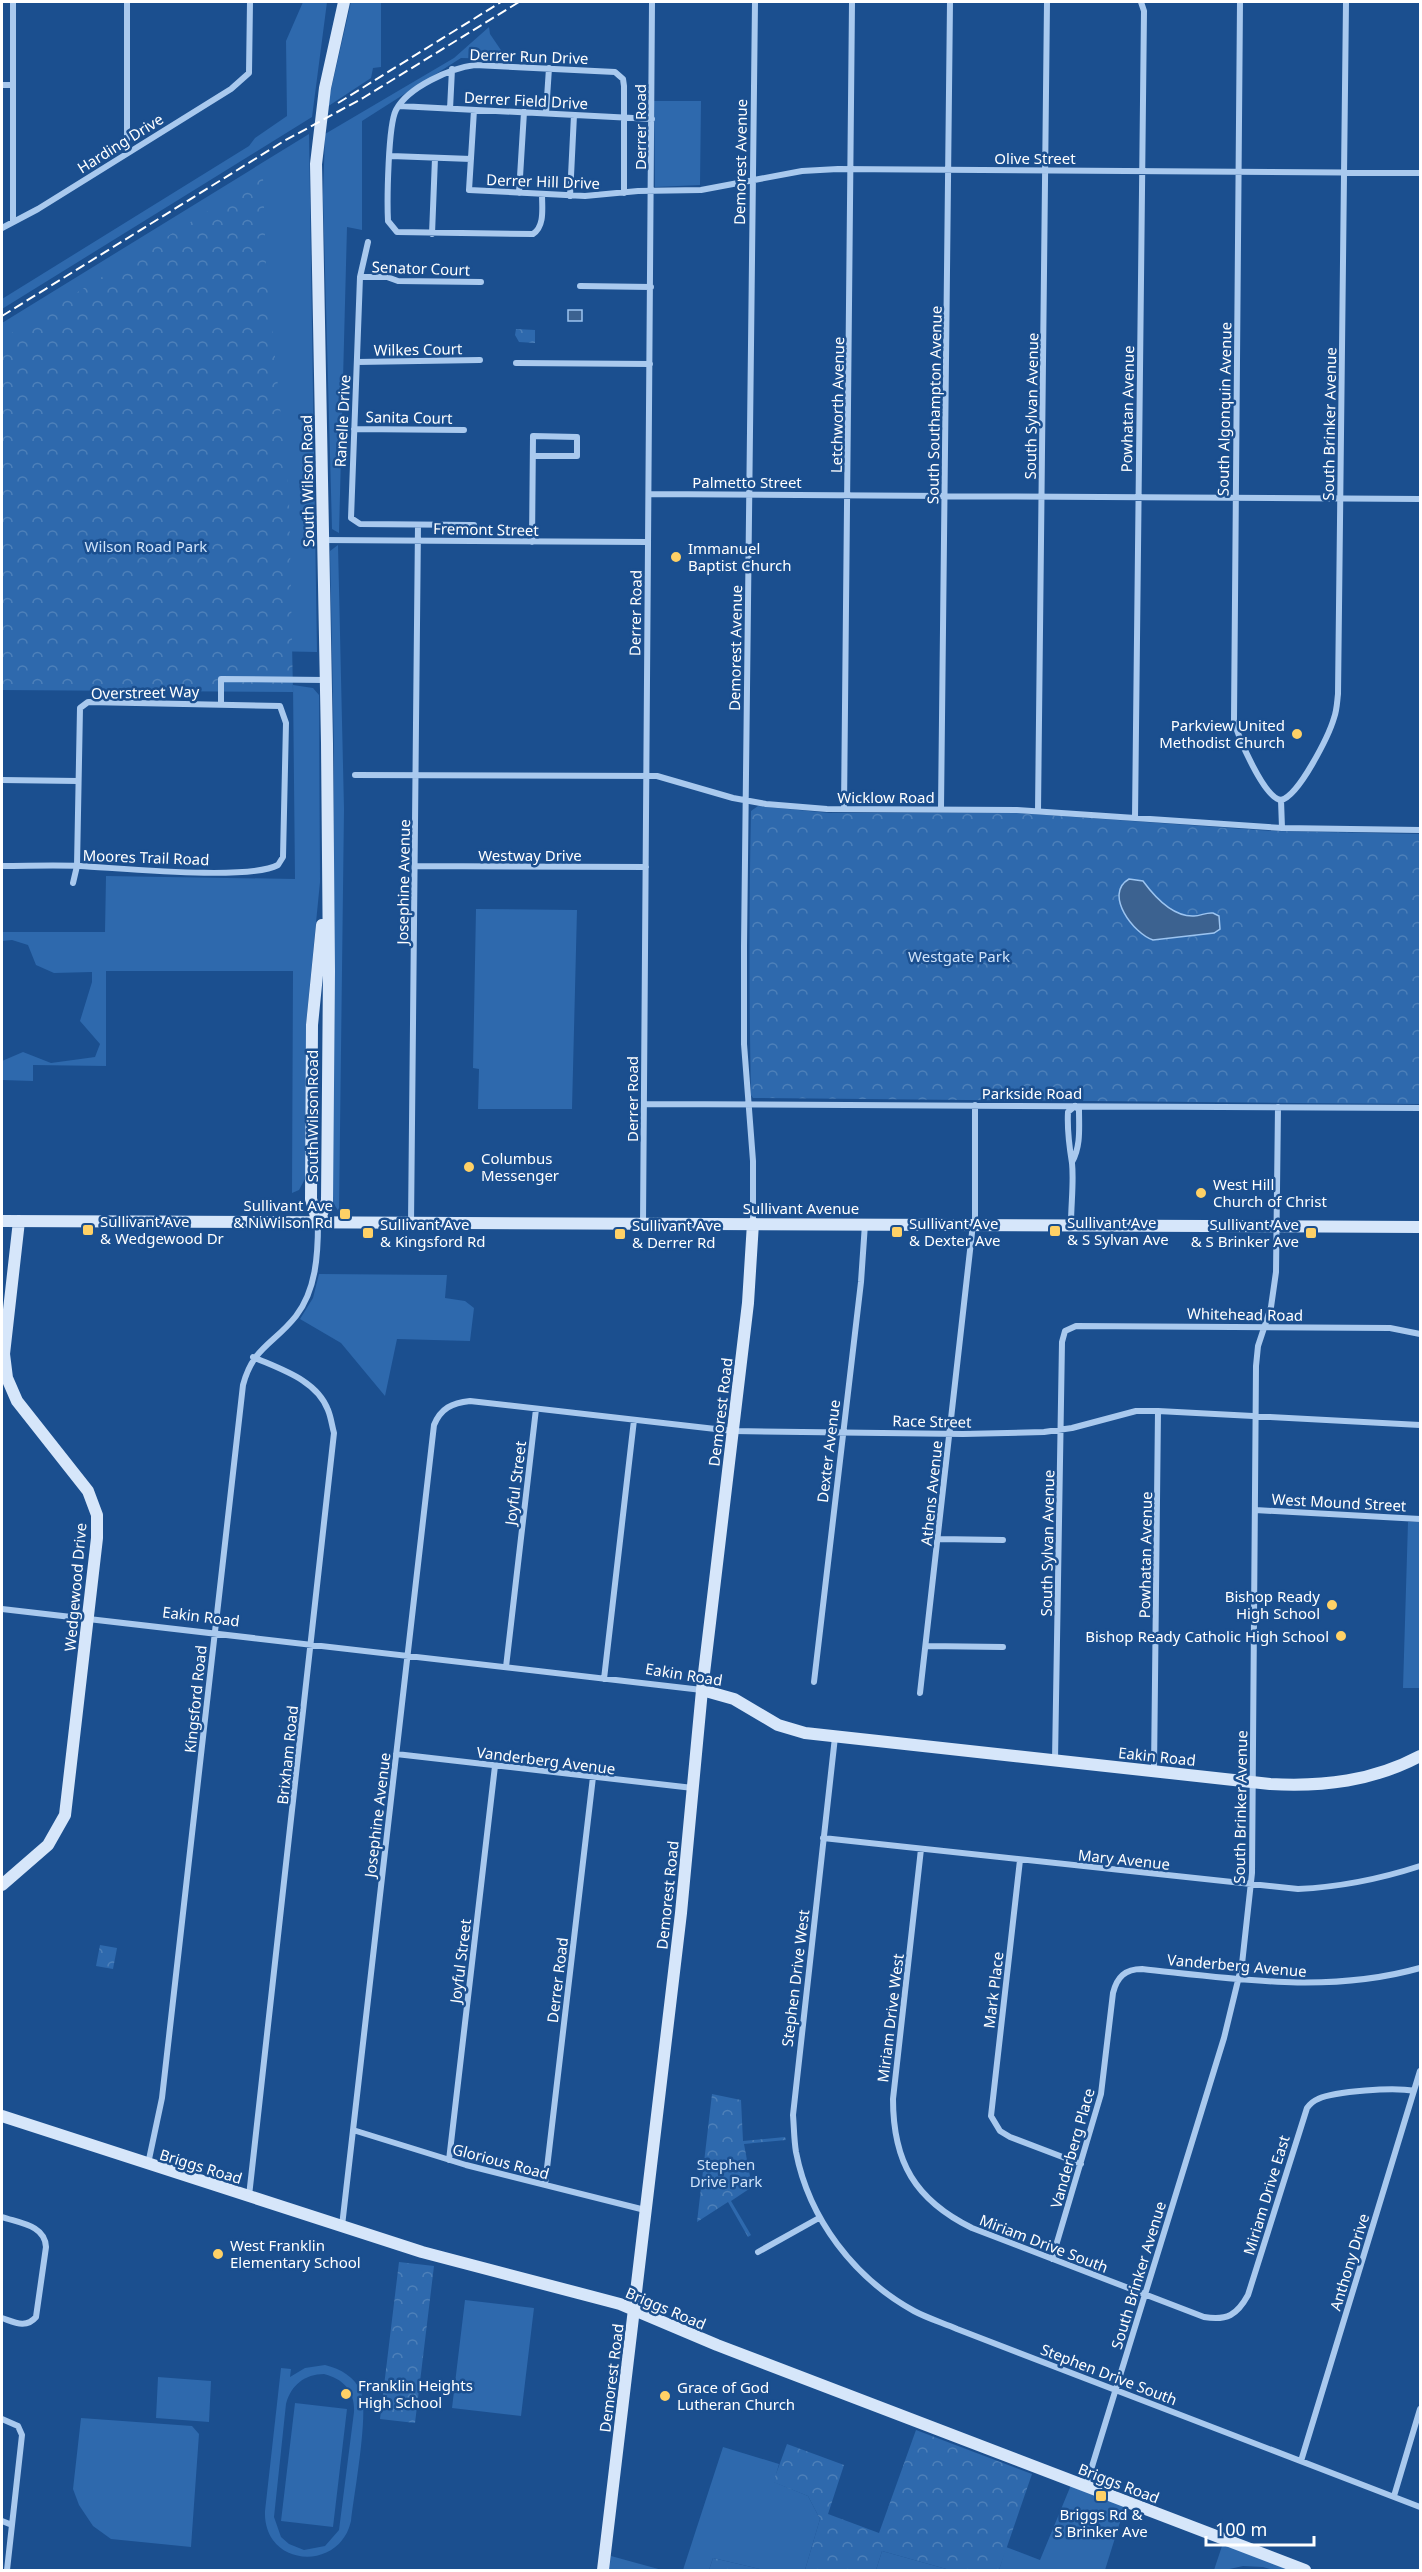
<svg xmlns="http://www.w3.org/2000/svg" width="1422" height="2572" font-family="'Noto Sans',sans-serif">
<defs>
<pattern id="forest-crowns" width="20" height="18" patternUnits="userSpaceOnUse" patternTransform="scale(1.5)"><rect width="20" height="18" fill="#2e69ad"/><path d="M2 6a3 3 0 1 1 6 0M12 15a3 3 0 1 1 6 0" fill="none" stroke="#4d80b9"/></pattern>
</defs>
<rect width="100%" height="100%" fill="#1b4f8f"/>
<!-- grass -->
<path fill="#2e69ad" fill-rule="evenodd" d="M 303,2 L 327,2 L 312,117 L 2,309 L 2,299 L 249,146 L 255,138 L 287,116 L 286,41 Z
M 351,2 L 381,2 L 381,67 L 373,68 L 371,78 L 327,107 Z
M 489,27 L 490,34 L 507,59 L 461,58 L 362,121 L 362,230 L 347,227 L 339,533 L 332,529 L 323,196 L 325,134 L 454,58 Z
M 654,101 L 701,101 L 700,185 L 655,187 Z
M 309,134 L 317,652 L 217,650 L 2,679 L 2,323 Z
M 338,545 L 344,809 L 339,1212 L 332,1201 L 334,752 L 330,551 Z
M 293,685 L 313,688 L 319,695 L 320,882 L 306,1024 L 306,1177 L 299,1190 L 292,1193 L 293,971 L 106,971 L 106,1066 L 33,1065 L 33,1081 L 2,1080 L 2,1061 L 23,1052 L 51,1063 L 95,1057 L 100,1044 L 80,1021 L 92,982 L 92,972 L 54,973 L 36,965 L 28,945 L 12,940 L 2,941 L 2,932 L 105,932 L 106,876 L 295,879 Z
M 476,909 L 577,910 L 572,1109 L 478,1109 L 479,1069 L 473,1068 Z
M 319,1274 L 447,1275 L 445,1298 L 465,1301 L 474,1308 L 470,1341 L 397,1339 L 385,1396 L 341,1343 L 300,1319 L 313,1298 Z
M 1408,1522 L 1420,1522 L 1420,1688 L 1403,1688 Z
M 465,2300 L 534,2308 L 521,2416 L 452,2408 Z
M 325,2365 C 341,2369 355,2377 361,2392 C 369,2413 354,2494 351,2521 C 340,2572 263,2568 265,2511 L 281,2368 L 291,2369 L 290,2377 L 305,2368 ZM 324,2374 C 344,2379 355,2392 354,2412 L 339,2530 L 325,2546 L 304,2550 L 289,2544 L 281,2537 L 274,2517 L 286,2404 C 291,2385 305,2374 324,2374 Z
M 158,2377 L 211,2381 L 209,2422 L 156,2418 Z
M 295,2403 L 347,2409 L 333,2527 L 281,2521 Z
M 81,2418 L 192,2426 L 199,2434 L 191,2547 L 111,2539 L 93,2526 L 79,2505 L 73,2489 Z
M 723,2447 L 779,2464 L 774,2482 L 808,2496 L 820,2519 L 805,2570 L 764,2570 L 713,2558 L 709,2570 L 683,2570 Z
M 1071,2485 L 1125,2506 L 1105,2570 L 999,2570 L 1006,2547 L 1040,2560 Z
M 1223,2543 L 1296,2570 L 1274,2570 L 1263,2567 L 1243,2566 L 1225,2570 L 1214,2570 Z
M 882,2551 L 950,2570 L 876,2570 Z
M 611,2556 L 662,2570 L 609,2570 Z"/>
<!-- forest -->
<path fill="url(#forest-crowns)" d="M 263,177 L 266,266 L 289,497 L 293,692 L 2,690 L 2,339 Z
M 516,329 L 535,330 L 535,343 L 519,342 L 515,335 Z
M 758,806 L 829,813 L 1018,813 L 1273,831 L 1420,834 L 1420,1104 L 753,1098 L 751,1095 C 749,1000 749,905 751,811 Z
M 100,1945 L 117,1948 L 113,1969 L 96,1966 Z
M 712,2094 L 741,2100 L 743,2141 L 785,2137 L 786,2140 L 744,2144 L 752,2187 L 731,2201 L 751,2235 L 748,2237 L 728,2202 L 697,2222 Z
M 399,2262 L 434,2266 L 415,2423 L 380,2419 Z
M 916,2430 L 1032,2474 L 999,2570 L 950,2570 L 882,2551 L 876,2570 L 805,2570 L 820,2519 L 808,2496 L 773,2482 L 787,2444 L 844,2465 L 828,2514 L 879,2533 Z
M 713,2558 L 764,2570 L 709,2570 Z"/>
<!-- water -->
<path fill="#3c6290" stroke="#9cc4f0" stroke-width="1.5" d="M 568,310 L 582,310 L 582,321 L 568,321 Z
M 1129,879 L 1143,881 C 1154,896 1173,917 1194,916 C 1201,916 1206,912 1213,913 L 1219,916 L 1220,929 L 1214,933 L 1153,940 C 1134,934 1103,894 1129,879 Z"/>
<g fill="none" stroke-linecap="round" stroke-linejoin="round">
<!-- street -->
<path stroke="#a9c9ee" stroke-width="6" d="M 127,2 L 127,153
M 1240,2 L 1234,720 C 1238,737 1264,798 1281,800
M 2,85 L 13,85
M 399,106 L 652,119
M 450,109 L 452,69
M 474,110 L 469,190 L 585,196 L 638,191 L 701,190 L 802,171 L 838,169 L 1420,173
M 546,113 L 549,68
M 391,156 L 471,159
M 519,193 L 524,112
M 542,194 C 542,208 545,226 533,234 L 397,232 L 388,221 C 387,201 388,125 396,110 C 408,87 451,68 475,65 L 615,72 L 623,79 L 624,86 L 624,193
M 570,196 L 574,115
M 13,221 L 13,2
M 2,228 L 38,209 L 231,89 L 249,73 L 250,2
M 432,234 L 435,158
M 368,242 L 360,277 L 351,518 L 360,524 L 474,525
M 360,277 L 387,277 L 398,281 L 481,282
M 580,286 L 651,287
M 357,362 L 480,360
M 516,363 L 650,364
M 354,429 L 464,430
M 649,494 L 1420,499
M 323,540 L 648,542
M 532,542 L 533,436 L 577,437 L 577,456 L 533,456
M 221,704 L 221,679 L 325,680
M 355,775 L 657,776 L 733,798 L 766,804 L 827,809 L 1017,810 L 1282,828 L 1420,830
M 2,780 L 78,781
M 1281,800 C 1299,796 1329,735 1334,718 C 1337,710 1337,702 1338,694 L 1346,2
M 1281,800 L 1282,828
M 941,808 L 950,2
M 844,809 L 852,2
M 1038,811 L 1047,2
M 1135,818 L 1144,11 L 1141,2
M 2,866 C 28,866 54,865 80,866 C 120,868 248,881 278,865 L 283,857 L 286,723 L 280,706 L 88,702 L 80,708 L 77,866 L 73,883
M 415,866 L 646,867
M 644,1104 L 1420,1108
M 975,1105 L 975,1224
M 411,1223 L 418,525
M 753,1223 L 753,1161 L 744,1044 L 744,946 L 755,2
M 643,1224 L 652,2
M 1071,1224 C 1071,1204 1074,1182 1072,1163 C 1069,1145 1067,1130 1068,1112 L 1075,1106 L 1079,1110 C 1079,1128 1081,1146 1072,1162
M 1255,1510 L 1420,1519
M 938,1539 L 1003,1540
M 2,1609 L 702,1690
M 926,1646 L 1003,1647
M 506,1667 L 536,1409
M 604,1679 L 634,1420
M 814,1682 L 861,1282 L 865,1224
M 920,1693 L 973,1224
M 835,1737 L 793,2115 C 794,2127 794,2140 796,2152 C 809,2219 854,2278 914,2311 C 927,2318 943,2323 957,2329 L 1420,2507
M 396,1754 L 693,1788
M 1055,1760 L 1062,1342 L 1065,1331 L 1076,1326 L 1390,1328 L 1420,1334
M 1154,1771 L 1158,1411
M 823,1838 L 1298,1889 C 1341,1887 1380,1879 1420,1866
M 921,1849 L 893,2099 C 893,2162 915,2200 972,2228 L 1204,2317 C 1227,2321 1237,2315 1248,2295 L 1307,2108 C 1310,2104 1313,2101 1318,2099 C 1335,2091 1395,2087 1414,2091
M 1020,1860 L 991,2116 L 1000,2131 L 1010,2137 L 1081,2164
M 353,2130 L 466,2165 L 645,2210
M 449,2160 L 495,1766
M 148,2164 L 162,2098 L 243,1385 C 253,1347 274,1344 296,1316 C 316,1290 318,1255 318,1223
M 545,2185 L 593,1777
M 249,2196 L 334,1433 C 332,1426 331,1417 328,1410 C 317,1380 280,1369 253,1357
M 2,2217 C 19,2223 45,2225 46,2247 L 36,2317 C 26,2329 14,2322 2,2318
M 342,2226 L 434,1425 C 441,1408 452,1403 470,1401 L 733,1431 L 963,1434 L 1044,1432 L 1072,1428 L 1136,1411 L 1158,1411 L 1420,1425
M 758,2252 L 819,2218
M 1052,2259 L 1101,2094 L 1113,1993 C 1117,1977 1125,1969 1142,1969 C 1236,1979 1328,1994 1420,1968
M 2,2419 L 18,2426 L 22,2435 L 7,2570
M 1301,2461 L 1420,2071
M 1086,2486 L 1224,2038 L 1242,1964 L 1252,1873 L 1256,1366 L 1258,1346 L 1271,1307 L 1276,1272 L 1278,1107
M 1394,2496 L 1420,2409
M 2,2521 L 12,2525"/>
<!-- secondary -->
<path stroke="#d6e6fa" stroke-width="12" d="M 2,1221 C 475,1225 947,1223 1420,1227
M 318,1223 L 327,1201 L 329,971 L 327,743 L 316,164 L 325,88 L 344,2
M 318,1223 L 311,1199 L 312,1025 L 322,925
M 702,1690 L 734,1699 L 778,1725 L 805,1733 L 1270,1784 C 1323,1787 1373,1781 1420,1756
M 2,1885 L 48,1845 L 65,1815 L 97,1538 L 97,1515 L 88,1491 L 17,1401 L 7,1378 L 4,1354 L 19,1221
M 2,2116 L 422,2252 L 620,2304 L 717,2345 L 1305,2570
M 603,2570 L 681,1913 L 702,1690 L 748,1303 L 753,1223"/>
<!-- rail -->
<path stroke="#fff" stroke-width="2" stroke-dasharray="10 4.5" stroke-linecap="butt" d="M 338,103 L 501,2
M 2,316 L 284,141 L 363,98 L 519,2"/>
</g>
<!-- markers -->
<g fill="#ffd166" stroke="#1b4f8f" stroke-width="2">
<circle cx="676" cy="557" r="6"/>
<circle cx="1297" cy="734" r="6"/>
<circle cx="469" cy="1167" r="6"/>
<circle cx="1201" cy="1193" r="6"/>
<rect x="339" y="1208" width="12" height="12" rx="3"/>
<rect x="82" y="1224" width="12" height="12" rx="3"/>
<rect x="1049" y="1225" width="12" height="12" rx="3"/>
<rect x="891" y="1226" width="12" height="12" rx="3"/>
<rect x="362" y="1227" width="12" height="12" rx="3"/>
<rect x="1305" y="1227" width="12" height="12" rx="3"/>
<rect x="614" y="1228" width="12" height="12" rx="3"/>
<circle cx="1332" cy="1605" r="6"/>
<circle cx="1341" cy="1636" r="6"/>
<circle cx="218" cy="2254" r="6"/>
<circle cx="346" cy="2394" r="6"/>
<circle cx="665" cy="2396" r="6"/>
<rect x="1095" y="2490" width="12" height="12" rx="3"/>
</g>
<g text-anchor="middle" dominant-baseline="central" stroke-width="5" stroke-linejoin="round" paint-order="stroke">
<!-- street labels -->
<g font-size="15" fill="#fff" stroke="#1b4f8f">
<text transform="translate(529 56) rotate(2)">Derrer Run Drive</text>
<text transform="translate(526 100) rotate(3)">Derrer Field Drive</text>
<text transform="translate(640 127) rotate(-90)">Derrer Road</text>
<text transform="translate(120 143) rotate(-32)">Harding Drive</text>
<text x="1035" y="158">Olive Street</text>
<text transform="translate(740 162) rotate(-89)">Demorest Avenue</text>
<text transform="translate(543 181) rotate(2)">Derrer Hill Drive</text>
<text transform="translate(421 268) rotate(2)">Senator Court</text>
<text transform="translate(418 349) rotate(-1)">Wilkes Court</text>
<text transform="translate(837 405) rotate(-89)">Letchworth Avenue</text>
<text transform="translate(934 405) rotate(-89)">South Southampton Avenue</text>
<text transform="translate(1031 406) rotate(-89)">South Sylvan Avenue</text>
<text transform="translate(1127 409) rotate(-89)">Powhatan Avenue</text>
<text transform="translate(1224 409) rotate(-89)">South Algonquin Avenue</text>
<text transform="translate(409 417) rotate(1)">Sanita Court</text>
<text transform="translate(342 421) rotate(-87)">Ranelle Drive</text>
<text transform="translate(1329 424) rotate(-89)">South Brinker Avenue</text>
<text transform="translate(307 481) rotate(-91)">South Wilson Road</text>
<text x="747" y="482">Palmetto Street</text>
<text transform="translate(486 529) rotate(1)">Fremont Street</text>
<text transform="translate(635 613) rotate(-89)">Derrer Road</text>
<text transform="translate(735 648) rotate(-89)">Demorest Avenue</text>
<text transform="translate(145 692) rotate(-1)">Overstreet Way</text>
<text x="886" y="797">Wicklow Road</text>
<text x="530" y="855">Westway Drive</text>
<text transform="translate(146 857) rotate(2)">Moores Trail Road</text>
<text transform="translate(403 882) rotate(-89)">Josephine Avenue</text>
<text x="1032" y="1093">Parkside Road</text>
<text transform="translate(632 1099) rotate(-90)">Derrer Road</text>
<text transform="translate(312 1116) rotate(-90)">South Wilson Road</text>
<text x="801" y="1208">Sullivant Avenue</text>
<text transform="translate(1245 1314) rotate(1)">Whitehead Road</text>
<text transform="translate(720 1412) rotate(-83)">Demorest Road</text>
<text transform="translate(932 1421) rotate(1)">Race Street</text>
<text transform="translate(828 1451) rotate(-83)">Dexter Avenue</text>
<text transform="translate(515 1483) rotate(-83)">Joyful Street</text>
<text transform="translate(931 1493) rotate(-84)">Athens Avenue</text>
<text transform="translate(1339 1502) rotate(3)">West Mound Street</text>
<text transform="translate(1047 1543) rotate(-89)">South Sylvan Avenue</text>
<text transform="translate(1145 1555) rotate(-89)">Powhatan Avenue</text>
<text transform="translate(75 1587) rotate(-85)">Wedgewood Drive</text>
<text transform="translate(201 1616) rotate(7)">Eakin Road</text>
<text transform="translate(684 1674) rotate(9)">Eakin Road</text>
<text transform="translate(195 1699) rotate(-84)">Kingsford Road</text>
<text transform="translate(287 1755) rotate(-84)">Brixham Road</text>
<text transform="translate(1157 1756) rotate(6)">Eakin Road</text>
<text transform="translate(546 1760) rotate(7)">Vanderberg Avenue</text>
<text transform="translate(1240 1807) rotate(-89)">South Brinker Avenue</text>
<text transform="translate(377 1815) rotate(-83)">Josephine Avenue</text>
<text transform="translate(1124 1859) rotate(6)">Mary Avenue</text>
<text transform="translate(667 1895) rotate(-84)">Demorest Road</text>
<text transform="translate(460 1961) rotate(-83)">Joyful Street</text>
<text transform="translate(1237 1965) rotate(5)">Vanderberg Avenue</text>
<text transform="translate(795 1978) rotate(-83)">Stephen Drive West</text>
<text transform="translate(557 1980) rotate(-83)">Derrer Road</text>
<text transform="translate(993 1990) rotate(-83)">Mark Place</text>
<text transform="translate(890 2018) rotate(-83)">Miriam Drive West</text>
<text transform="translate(1072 2148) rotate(-74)">Vanderberg Place</text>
<text transform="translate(501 2161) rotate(15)">Glorious Road</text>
<text transform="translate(201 2166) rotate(17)">Briggs Road</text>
<text transform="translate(1266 2195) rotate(-73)">Miriam Drive East</text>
<text transform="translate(1044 2243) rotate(21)">Miriam Drive South</text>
<text transform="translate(1349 2262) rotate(-73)">Anthony Drive</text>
<text transform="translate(1138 2275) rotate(-73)">South Brinker Avenue</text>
<text transform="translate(666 2308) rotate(23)">Briggs Road</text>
<text transform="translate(1109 2374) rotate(21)">Stephen Drive South</text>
<text transform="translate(611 2378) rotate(-83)">Demorest Road</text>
<text transform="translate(1119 2483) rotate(21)">Briggs Road</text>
</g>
<!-- park labels -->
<g font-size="15" fill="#cfe3fa" stroke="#1b4f8f">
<text x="146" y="546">Wilson Road Park</text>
<text x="959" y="956">Westgate Park</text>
<text x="726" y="2164">Stephen<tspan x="726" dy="17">Drive Park</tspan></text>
</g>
<!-- poi labels -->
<g font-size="15" fill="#fff" stroke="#1b4f8f" text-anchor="start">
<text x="688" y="548">Immanuel<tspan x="688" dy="17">Baptist Church</tspan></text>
<text x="1285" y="725" text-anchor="end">Parkview United<tspan x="1285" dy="17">Methodist Church</tspan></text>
<text x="481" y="1158">Columbus<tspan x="481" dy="17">Messenger</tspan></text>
<text x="1213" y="1184">West Hill<tspan x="1213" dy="17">Church of Christ</tspan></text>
<text x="333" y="1205" text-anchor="end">Sullivant Ave<tspan x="333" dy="17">&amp; N Wilson Rd</tspan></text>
<text x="100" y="1221">Sullivant Ave<tspan x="100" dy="17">&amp; Wedgewood Dr</tspan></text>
<text x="1067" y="1222">Sullivant Ave<tspan x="1067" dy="17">&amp; S Sylvan Ave</tspan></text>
<text x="909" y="1223">Sullivant Ave<tspan x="909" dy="17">&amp; Dexter Ave</tspan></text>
<text x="380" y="1224">Sullivant Ave<tspan x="380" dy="17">&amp; Kingsford Rd</tspan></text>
<text x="1299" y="1224" text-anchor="end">Sullivant Ave<tspan x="1299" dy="17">&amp; S Brinker Ave</tspan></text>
<text x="632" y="1225">Sullivant Ave<tspan x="632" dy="17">&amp; Derrer Rd</tspan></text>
<text x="1320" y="1596" text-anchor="end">Bishop Ready<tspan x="1320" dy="17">High School</tspan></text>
<text x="1329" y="1636" text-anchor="end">Bishop Ready Catholic High School</text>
<text x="230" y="2245">West Franklin<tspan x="230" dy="17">Elementary School</tspan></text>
<text x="358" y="2385">Franklin Heights<tspan x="358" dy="17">High School</tspan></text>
<text x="677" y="2387">Grace of God<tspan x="677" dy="17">Lutheran Church</tspan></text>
<text x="1101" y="2514" text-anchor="middle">Briggs Rd &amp;<tspan x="1101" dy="17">S Brinker Ave</tspan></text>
</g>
</g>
<!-- border -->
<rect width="1422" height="2572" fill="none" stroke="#ffffff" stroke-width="6"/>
<!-- scale -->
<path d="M1206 2536v9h108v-9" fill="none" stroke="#ffffff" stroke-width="3"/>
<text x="1215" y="2536" font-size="18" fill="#ffffff" stroke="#1b4f8f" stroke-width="4.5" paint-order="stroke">100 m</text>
</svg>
